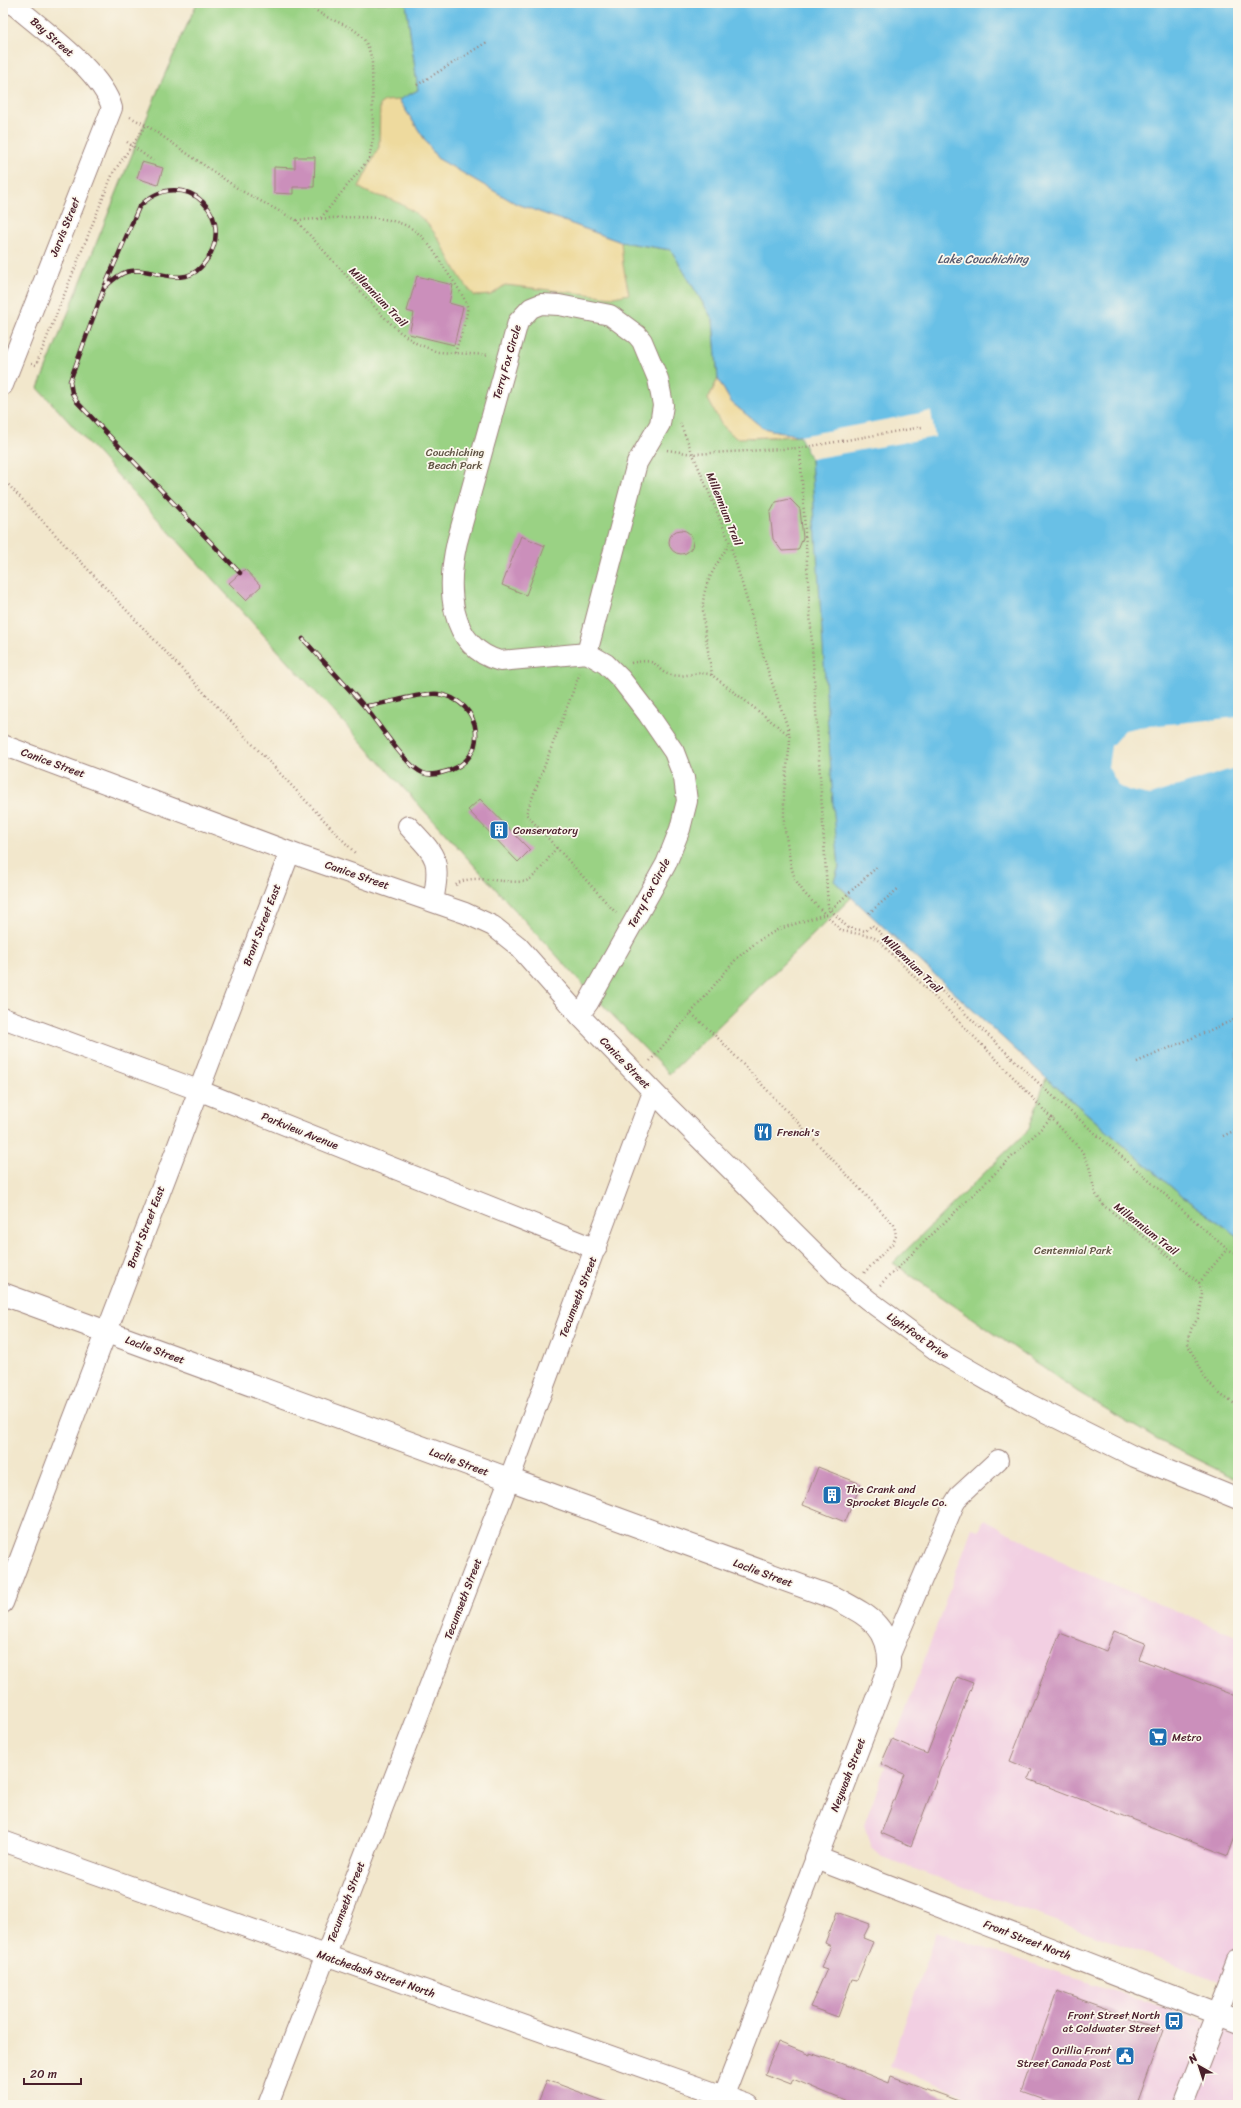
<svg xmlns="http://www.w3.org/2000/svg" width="1241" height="2108" font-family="Sriracha,sans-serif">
<rect width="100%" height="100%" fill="#fbf7ec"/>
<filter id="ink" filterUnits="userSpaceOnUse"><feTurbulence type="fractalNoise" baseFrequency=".025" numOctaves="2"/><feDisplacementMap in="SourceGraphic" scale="8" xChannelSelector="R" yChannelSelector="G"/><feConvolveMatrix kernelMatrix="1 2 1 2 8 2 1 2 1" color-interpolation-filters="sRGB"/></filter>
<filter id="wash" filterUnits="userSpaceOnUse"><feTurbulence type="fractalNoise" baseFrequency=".012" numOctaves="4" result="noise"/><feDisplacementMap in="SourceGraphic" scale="16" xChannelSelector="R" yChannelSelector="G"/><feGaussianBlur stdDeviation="0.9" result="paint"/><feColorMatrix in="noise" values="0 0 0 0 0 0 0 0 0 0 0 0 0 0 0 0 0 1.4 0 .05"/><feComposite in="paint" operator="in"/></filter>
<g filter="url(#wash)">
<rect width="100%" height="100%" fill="#f2e7cc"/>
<!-- built -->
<path fill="#f2cfe2" d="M 984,1519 L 1071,1567 L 1238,1637 L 1238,1988 L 882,1857 L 871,1847 L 864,1825 L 972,1528 L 979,1530 Z
M 936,1932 L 1238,2032 L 1238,2105 L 959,2105 L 963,2094 L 890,2066 Z"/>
<!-- green -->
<path fill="#9ad284" stroke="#727858" d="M 197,3 L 406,3 L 418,90 L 399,100 L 437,158 L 515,203 L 621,242 L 671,250 L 713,320 L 718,379 L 708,399 L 749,438 L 800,436 L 811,459 L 839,867 L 834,881 L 851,898 L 669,1074 L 578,979 L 38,388 L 160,85 Z
M 1046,1078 L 1183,1197 L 1238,1236 L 1238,1480 L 1156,1439 L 1078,1392 L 893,1263 L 1029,1129 Z"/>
<!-- sand -->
<path fill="#eeda9e" stroke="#9c7c64" d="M 399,100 L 437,158 L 515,203 L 621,242 L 623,265 L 629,294 L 613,297 L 505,285 L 491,295 L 475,296 C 454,275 448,249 430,227 C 422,216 406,206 393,200 C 381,196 369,195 359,187 L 379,147 L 380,104 L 385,101 Z
M 718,379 L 731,402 L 763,428 L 800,436 L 736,438 L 721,424 L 708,399 Z"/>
<!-- water -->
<path fill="#69c0e6" stroke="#5a7088" d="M 406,3 L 1238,3 L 1238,1236 L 1183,1197 L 1046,1078 L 834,881 L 839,867 L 833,804 L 811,459 L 800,436 L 763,428 L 731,402 L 718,379 L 713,320 L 671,250 L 621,242 L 515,203 L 437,158 L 399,100 L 418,90 Z"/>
<!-- pier -->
<path fill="#f2e7cc" d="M 931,411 L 935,437 L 811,459 L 800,436 Z
M 1238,717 L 1238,767 L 1150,795 L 1130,791 L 1119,786 L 1108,767 L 1111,746 L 1125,730 L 1139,727 Z"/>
<g id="blocks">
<!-- building -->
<path fill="#cb8fbb" d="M 295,157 L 315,157 L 314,187 L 293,187 L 293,194 L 274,193 L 274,167 L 295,168 Z
M 142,162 L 163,168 L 158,185 L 137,178 Z
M 417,276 L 453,285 L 449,303 L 463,307 L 454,345 L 409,334 L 414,313 L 407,311 Z
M 790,499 L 800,509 L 803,538 L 798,550 L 782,551 L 773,539 L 770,513 L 776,502 Z
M669 542a12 12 0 1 1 24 0a12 12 0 1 1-24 0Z
M 521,536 L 545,546 L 526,595 L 502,585 Z
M 245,569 L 261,586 L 246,600 L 229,583 Z
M 480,799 L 530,850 L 518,862 L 468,810 Z
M 818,1467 L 861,1484 L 845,1522 L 803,1505 Z
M 1114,1631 L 1145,1643 L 1139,1659 L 1238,1697 L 1238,1829 L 1228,1856 L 1028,1779 L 1032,1770 L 1010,1761 L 1060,1633 L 1106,1651 Z
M 957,1677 L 973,1683 L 911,1846 L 881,1833 L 904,1774 L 881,1764 L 892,1739 L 927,1754 Z
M 837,1912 L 870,1924 L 863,1938 L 873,1942 L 857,1980 L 852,1979 L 838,2017 L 810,2007 L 827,1969 L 821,1967 L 831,1946 L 825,1943 Z
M 1057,1991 L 1163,2029 L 1136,2105 L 1058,2105 L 1021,2092 Z
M 778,2042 L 810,2055 L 810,2053 L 840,2063 L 889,2083 L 891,2076 L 965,2103 L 965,2105 L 855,2105 L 793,2079 L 791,2084 L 765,2074 Z
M 547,2080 L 609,2103 L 608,2105 L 537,2105 Z"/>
</g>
</g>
<g filter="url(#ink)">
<use href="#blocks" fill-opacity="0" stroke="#9e837c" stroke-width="1"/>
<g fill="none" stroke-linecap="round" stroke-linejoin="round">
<defs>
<path id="minor" d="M 3,385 L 112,108 C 102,71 41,29 12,3
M 3,745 L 303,857 L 465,913 L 493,926 L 518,946 L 579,1015 L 669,1108 L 836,1274 L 868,1300 L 940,1353 L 1029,1404 L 1135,1457 L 1238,1499
M 408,826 C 437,857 441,858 433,902
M 579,1015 L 588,1003 L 666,864 L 680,829 L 687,801 L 684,778 L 674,752 L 648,714 L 621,679 L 606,664 L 587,653 L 500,661 C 447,646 447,585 457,542 L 518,322 L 531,308 L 541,304 L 559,305 L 610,315 L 637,335 L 642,341 L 658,379 L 663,405 L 660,424 L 637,463 L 587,653
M 3,1018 L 198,1090 L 596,1249
M 3,1603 L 290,852
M 889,1657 L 954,1504 L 959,1496 L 998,1460
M 3,1841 L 749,2105
M 268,2105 L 509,1480 L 653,1092
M 720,2105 L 816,1858
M 1182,2105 L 1238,1961"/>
<path id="major" d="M 3,1294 L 837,1599 C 868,1616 891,1626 889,1667 L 816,1858 L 1238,2022"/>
</defs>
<!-- minor casing -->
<use href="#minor" stroke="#9e837c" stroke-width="22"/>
<!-- major casing -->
<use href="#major" stroke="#9e837c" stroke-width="24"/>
<!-- path -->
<path stroke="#9e837c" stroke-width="2.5" stroke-dasharray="1 3" stroke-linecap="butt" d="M 308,3 C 332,30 366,17 372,63 L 373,139 L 369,159 L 320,219
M 417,85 L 487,42
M 130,117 L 146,125
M 127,142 L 153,161
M 297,220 C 331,219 378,211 409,227 C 425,235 436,255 445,269 C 452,280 463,293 467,306 C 469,315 458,342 455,353
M 31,364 L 36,365 L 113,173 L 146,125 L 240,190 L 296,220 L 381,314 L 400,332 L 416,343 L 437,352 L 489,355
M 680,423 L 730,543 L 768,671 L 789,731 L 790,742 L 784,792 L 784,824 L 791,866 L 795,879 L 804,893 L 842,931 L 871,936 L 879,941 L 1002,1065 L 1082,1151 L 1089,1166 L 1095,1193 L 1104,1206 L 1159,1248 L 1199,1283 L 1202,1294 L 1201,1306 L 1198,1318 L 1191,1329 L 1188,1345 L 1207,1381 L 1221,1395 L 1238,1406
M 800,448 L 828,907 L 848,928 L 866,931 L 872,925 L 1047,1091 L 1227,1249 L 1238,1254
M 667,450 L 693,454 L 800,448 L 922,427
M 3,479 L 355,853
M 631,663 C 664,656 652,672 672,675 C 686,678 698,670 712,675 L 789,735
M 580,673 L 526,814 L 616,913
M 712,675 C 709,653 700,615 704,595 C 708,576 720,559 730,543
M 456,885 C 469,872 508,885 526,881 C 536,878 550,856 557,847
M 869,913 L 899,888
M 691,1013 L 737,958 L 758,941 L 779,929 L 826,914 L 878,866
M 650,1061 L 691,1013 L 721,1041 L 894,1225 L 896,1236 L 893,1243 L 864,1273
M 1137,1062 L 1238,1018
M 1223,1136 L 1238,1129
M 1199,1283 L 1227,1249
M 880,1285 L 1053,1117"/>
<!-- minor -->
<use href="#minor" stroke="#fff" stroke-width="20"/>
<!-- major -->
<use href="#major" stroke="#fff" stroke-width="22"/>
<defs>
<path id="rail" d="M 104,288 C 111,282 117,275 126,272 C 150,264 180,290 201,267 C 244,220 184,161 139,207 L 104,288 L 70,381 L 72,393 L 77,402 L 240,573
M 303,639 C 323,661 344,683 364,706 C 379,723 404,765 423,773 C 430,776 438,774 444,772 C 492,761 483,700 438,694 C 420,692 386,705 364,706"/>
</defs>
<!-- rail casing -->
<use href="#rail" stroke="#4a1f2b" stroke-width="4.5"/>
<!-- rail -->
<use href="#rail" stroke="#fbf7ec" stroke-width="3" stroke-dasharray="9" stroke-linecap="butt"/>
</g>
</g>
<!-- icons -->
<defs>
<symbol id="building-square" viewBox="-11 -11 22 22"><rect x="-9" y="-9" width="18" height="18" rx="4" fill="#1f6fb2" stroke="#fbf7ec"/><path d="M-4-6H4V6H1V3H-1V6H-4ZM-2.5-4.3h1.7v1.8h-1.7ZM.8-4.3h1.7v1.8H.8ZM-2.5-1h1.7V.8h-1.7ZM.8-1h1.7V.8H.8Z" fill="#fff"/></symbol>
<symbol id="restaurant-square" viewBox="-11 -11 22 22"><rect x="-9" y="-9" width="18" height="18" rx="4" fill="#1f6fb2" stroke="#fbf7ec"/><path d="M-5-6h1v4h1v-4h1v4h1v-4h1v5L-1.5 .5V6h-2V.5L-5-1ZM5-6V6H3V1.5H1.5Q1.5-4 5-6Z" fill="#fff"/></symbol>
<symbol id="supermarket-square" viewBox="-11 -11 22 22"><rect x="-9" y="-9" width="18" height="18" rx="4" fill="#1f6fb2" stroke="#fbf7ec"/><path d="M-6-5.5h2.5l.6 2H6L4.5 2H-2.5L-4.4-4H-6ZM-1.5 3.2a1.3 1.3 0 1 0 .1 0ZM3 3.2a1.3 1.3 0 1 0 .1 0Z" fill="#fff"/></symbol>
<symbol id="bus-square" viewBox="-11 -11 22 22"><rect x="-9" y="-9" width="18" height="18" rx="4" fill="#1f6fb2" stroke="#fbf7ec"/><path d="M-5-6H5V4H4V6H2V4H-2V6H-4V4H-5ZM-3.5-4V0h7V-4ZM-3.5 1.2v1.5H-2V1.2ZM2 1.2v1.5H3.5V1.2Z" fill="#fff"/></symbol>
<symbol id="civic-square" viewBox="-11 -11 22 22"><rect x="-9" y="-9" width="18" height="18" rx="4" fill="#1f6fb2" stroke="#fbf7ec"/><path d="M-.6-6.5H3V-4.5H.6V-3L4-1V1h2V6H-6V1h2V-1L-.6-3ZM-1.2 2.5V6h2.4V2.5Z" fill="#fff"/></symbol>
</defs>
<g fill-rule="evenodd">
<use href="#building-square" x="488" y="819" width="22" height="22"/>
<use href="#restaurant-square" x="752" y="1121" width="22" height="22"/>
<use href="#building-square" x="821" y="1484" width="22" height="22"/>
<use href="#supermarket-square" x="1147" y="1726" width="22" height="22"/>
<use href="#bus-square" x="1163" y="2010" width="22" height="22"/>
<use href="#civic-square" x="1114" y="2045" width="22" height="22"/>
</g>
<g text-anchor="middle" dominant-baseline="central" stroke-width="3.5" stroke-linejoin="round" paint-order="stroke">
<!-- street labels -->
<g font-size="11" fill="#4a1f2b" stroke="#fbf7ec">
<text transform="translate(52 37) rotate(41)">Bay Street</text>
<text transform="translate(65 227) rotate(-68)">Jarvis Street</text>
<text transform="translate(378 297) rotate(46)">Millennium Trail</text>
<text transform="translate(507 362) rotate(-74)">Terry Fox Circle</text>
<text transform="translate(724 509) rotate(68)">Millennium Trail</text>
<text transform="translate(53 763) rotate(20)">Canice Street</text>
<text transform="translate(357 875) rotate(19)">Canice Street</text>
<text transform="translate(649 893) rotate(-62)">Terry Fox Circle</text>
<text transform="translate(262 925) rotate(-69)">Brant Street East</text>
<text transform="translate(912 964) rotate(44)">Millennium Trail</text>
<text transform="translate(625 1063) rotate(46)">Canice Street</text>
<text transform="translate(300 1131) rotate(22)">Parkview Avenue</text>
<text transform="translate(146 1227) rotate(-69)">Brant Street East</text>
<text transform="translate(1146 1229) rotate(38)">Millennium Trail</text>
<text transform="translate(578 1297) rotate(-69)">Tecumseth Street</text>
<text transform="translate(918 1336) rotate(35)">Lightfoot Drive</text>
<text transform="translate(155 1350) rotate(20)">Laclie Street</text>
<text transform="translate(459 1462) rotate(20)">Laclie Street</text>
<text transform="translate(763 1573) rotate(20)">Laclie Street</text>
<text transform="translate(463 1599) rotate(-69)">Tecumseth Street</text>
<text transform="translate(848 1775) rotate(-69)">Neywash Street</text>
<text transform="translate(346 1902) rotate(-69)">Tecumseth Street</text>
<text transform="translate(1027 1940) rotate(21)">Front Street North</text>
<text transform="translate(376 1974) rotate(19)">Matchedash Street North</text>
</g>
<!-- park labels -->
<g font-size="11" fill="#625546" stroke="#fbf7ec">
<text x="455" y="452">Couchiching<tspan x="455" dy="13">Beach Park</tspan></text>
<text x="1073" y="1250">Centennial Park</text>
</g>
<!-- poi labels -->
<g font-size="11" fill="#4a1f2b" stroke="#fbf7ec" text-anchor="start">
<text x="513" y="830">Conservatory</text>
<text x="777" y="1132">French's</text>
<text x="846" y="1489">The Crank and<tspan x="846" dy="13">Sprocket Bicycle Co.</tspan></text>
<text x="1172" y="1737">Metro</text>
<text x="1160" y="2015" text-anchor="end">Front Street North<tspan x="1160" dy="13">at Coldwater Street</tspan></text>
<text x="1111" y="2050" text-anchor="end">Orillia Front<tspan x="1111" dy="13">Street Canada Post</tspan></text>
</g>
<!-- water labels -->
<g font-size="12" font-style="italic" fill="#55576c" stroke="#fbf7ec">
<text x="983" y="259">Lake Couchiching</text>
</g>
</g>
<!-- margin -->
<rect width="1241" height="2108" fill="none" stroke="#fbf7ec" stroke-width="16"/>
<!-- north arrow -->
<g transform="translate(1199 2066) rotate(321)" stroke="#fbf7ec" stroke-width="3" paint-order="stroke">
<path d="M0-3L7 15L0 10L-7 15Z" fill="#4a1f2b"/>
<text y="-6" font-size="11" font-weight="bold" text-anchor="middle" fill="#4a1f2b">N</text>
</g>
<!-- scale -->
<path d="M24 2078v6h57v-6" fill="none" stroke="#4a1f2b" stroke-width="2"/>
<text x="30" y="2078" font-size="12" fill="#4a1f2b" stroke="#fbf7ec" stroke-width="3" paint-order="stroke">20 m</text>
</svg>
